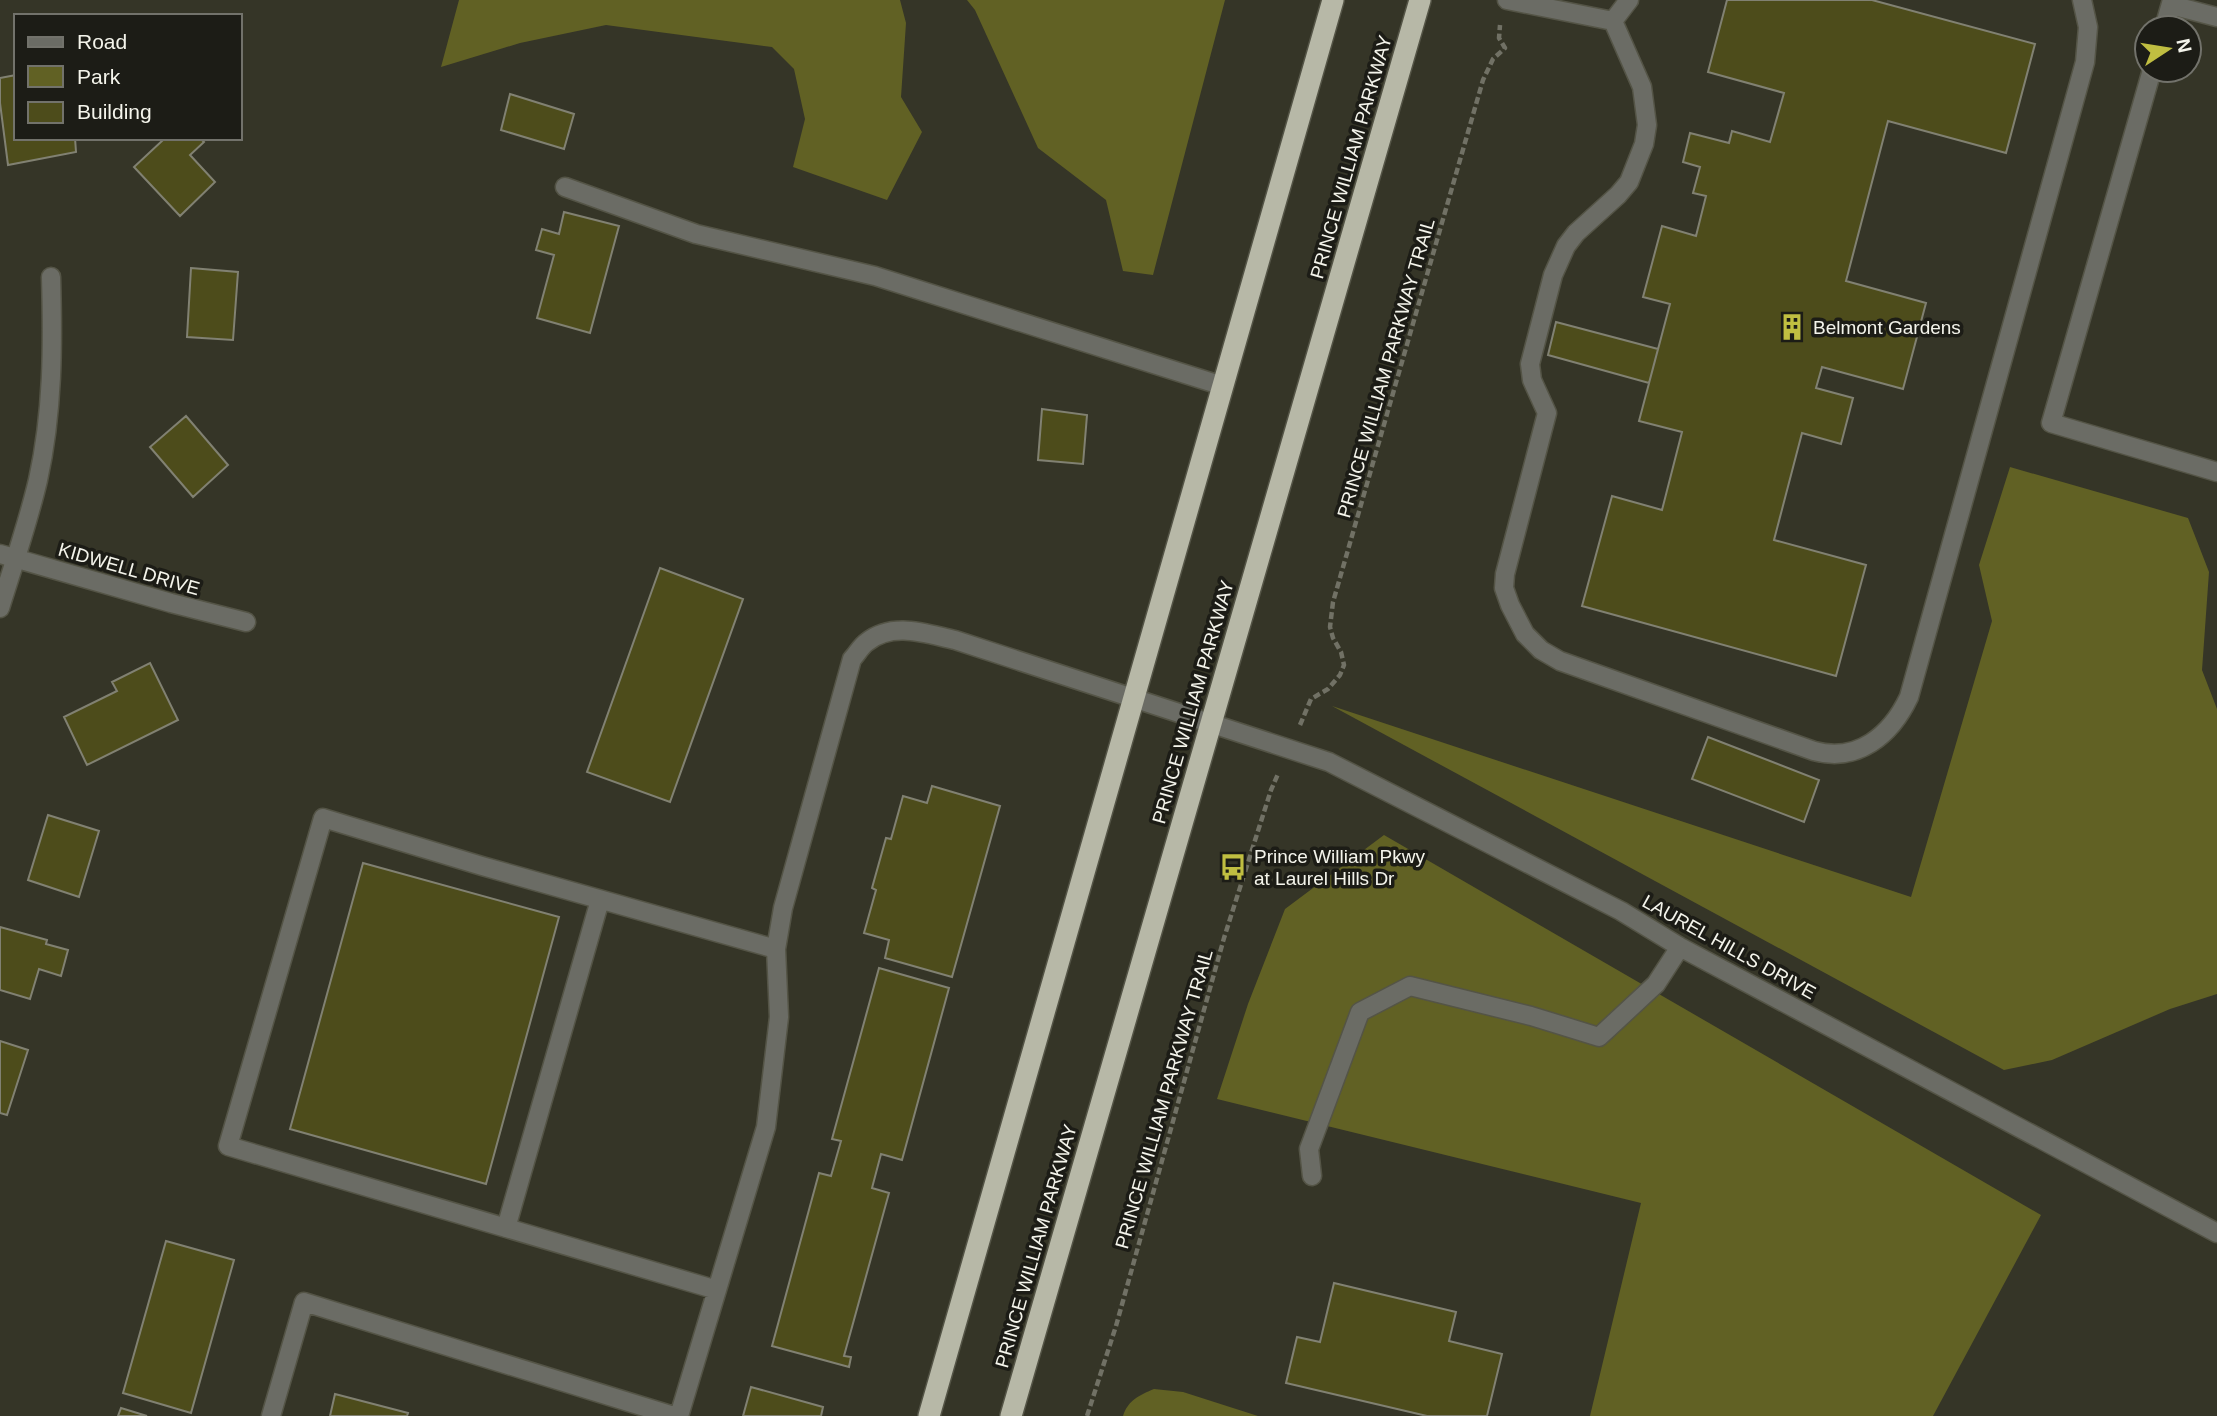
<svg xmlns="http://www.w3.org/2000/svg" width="2217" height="1416" font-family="Arial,sans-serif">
<rect width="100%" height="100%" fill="#353527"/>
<!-- green -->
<path fill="#616124" d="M 459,0 L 900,0 L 906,23 L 901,97 L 922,132 L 887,200 L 793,167 L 805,119 L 794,69 L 772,47 L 606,25 L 520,43 L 441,67 Z
M 967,0 L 1225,0 L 1153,275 L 1123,271 L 1106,200 L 1038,148 L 975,10 Z
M 2010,467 L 2188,518 L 2209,572 L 2202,670 L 2217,709 L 2217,994 L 2170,1009 L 2052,1060 L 2004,1070 L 1332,706 L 1911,897 L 1992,621 L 1979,565 Z
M 1384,835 L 2041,1215 L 1933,1416 L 1590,1416 L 1641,1203 L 1217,1099 L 1248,1004 L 1285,909 Z
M 1154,1389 L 1183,1392 L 1258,1416 L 1123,1416 C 1128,1400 1140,1395 1154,1389 Z"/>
<!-- building -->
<path fill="#4d4c1b" stroke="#818172" stroke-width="2" d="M 1727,0 L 1872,0 L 2035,44 L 2006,153 L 1888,121 L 1846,281 L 1926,303 L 1903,389 L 1822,367 L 1816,388 L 1853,398 L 1841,444 L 1802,433 L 1774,540 L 1866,565 L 1836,676 L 1582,606 L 1612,496 L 1662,510 L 1682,432 L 1639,421 L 1670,304 L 1643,297 L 1662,226 L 1696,236 L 1706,196 L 1693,193 L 1700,167 L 1683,162 L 1690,133 L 1729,143 L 1732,131 L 1770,142 L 1784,93 L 1708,72 Z
M 16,75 L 16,138 L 75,138 L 76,152 L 8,165 L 0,103 L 0,78 Z
M 510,94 L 574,114 L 564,149 L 501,130 Z
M 162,138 L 200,138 L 204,142 L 190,155 L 215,182 L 180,216 L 134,167 L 163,140 Z
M 564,212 L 619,226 L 590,333 L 537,318 L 554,255 L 536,250 L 542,229 L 559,234 Z
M 191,268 L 238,272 L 233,340 L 187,337 Z
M 1556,322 L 1658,349 L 1649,383 L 1548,355 Z
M 1042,409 L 1087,415 L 1083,464 L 1038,460 Z
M 186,416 L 228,465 L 193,497 L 150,447 Z
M 660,568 L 743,599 L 670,802 L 587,772 Z
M 150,663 L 178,720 L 87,765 L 64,717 L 117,691 L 112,682 Z
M 1708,737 L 1819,780 L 1804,822 L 1692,779 Z
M 932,786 L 1000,806 L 952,977 L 885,958 L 889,940 L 864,933 L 876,890 L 872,888 L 886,838 L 891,839 L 903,796 L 927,803 Z
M 48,815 L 99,831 L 79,897 L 28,880 Z
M 363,863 L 559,917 L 486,1184 L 290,1129 Z
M 0,927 L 47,940 L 46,944 L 68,950 L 61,976 L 39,969 L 30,999 L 0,990 Z
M 879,968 L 949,988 L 902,1160 L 881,1154 L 872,1188 L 889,1193 L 844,1356 L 851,1357 L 849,1367 L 772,1346 L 819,1173 L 831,1176 L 841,1141 L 832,1139 Z
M 0,1041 L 28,1050 L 7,1115 L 0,1113 Z
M 166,1241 L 234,1260 L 191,1413 L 123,1393 Z
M 1334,1283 L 1456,1312 L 1449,1341 L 1502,1354 L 1487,1416 L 1427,1416 L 1286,1383 L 1297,1337 L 1320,1342 Z
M 751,1387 L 823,1407 L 821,1416 L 743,1416 Z
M 335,1394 L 408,1413 L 407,1416 L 330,1416 Z
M 121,1408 L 147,1416 L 118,1416 Z"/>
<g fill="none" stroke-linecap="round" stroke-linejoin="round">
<defs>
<path id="minor" d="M 1507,0 L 1613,21
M 2171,5 L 2217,17
M 1613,21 L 1642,87 L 1647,125 L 1644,144 L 1629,182 L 1618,195 L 1576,233 L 1566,246 L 1553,275 L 1530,364 L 1532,380 L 1547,413 L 1505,574 L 1504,588 L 1510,605 L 1525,634 L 1541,650 L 1560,661 L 1814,751 C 1858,763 1891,735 1909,697 L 2085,62 L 2088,27 L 2082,0
M 1613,21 L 1629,0
M 2164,28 L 2172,0
M 2152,70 L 2051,423 L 2217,472
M 565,187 L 696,234 L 875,276 L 1223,386
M 0,554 L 171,603 L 246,622
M 0,608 C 13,566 28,523 38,480 C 53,412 53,345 51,277
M 1312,1176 L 1309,1149 L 1360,1012 L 1410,986 L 1531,1016 L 1599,1037 L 1656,984 L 1680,947
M 506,1228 L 600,900
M 717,1290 L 228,1146 L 323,818 L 482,866 L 776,949
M 271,1416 L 304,1302 L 674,1416
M 679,1416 L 766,1127 L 779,1017 L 776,949 L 783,908 L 852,659 C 857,654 861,646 867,642 C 893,621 927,634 955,640 L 1329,762 L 1621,911 L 1680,947 L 2217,1233"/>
<path id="highway" d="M 929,1416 L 1333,0
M 1011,1416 L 1420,0"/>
</defs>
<!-- minor casing -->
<use href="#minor" stroke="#545446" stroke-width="21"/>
<!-- highway casing -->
<use href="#highway" stroke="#545446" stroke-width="24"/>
<!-- path -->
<path stroke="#717165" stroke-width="4.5" stroke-dasharray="7 3.5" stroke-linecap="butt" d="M 1300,725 L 1311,699 L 1328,689 L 1340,675 L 1344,665 L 1341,652 L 1333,638 L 1330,627 L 1333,602 L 1483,80 L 1493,59 L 1505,48 L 1499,38 L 1500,25
M 1087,1416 L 1116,1326 L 1224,938 L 1271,790 L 1278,774"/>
<!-- minor -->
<use href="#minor" stroke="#6b6c65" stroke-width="18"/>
<!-- highway -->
<use href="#highway" stroke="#b7b8a7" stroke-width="21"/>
</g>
<!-- icons -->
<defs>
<symbol id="building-bare" viewBox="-9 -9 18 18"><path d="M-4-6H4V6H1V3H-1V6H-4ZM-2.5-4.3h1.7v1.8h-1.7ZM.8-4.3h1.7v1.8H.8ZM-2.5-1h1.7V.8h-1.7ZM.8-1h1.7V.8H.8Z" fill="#c0be41" stroke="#1c1c16" stroke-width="2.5" paint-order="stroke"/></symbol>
<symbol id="bus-bare" viewBox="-9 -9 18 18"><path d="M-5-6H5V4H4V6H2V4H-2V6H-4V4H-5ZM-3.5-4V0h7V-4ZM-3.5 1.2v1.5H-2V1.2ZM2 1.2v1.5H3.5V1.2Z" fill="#c0be41" stroke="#1c1c16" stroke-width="2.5" paint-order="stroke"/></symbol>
</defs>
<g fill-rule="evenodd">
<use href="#building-bare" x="1773" y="308" width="38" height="38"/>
<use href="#bus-bare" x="1214" y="848" width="38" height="38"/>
</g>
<g text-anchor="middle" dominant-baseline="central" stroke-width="7" stroke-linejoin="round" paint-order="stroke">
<!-- street labels -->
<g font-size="19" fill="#f4f4eb" stroke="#1c1c16">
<text transform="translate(1351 157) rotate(-74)">PRINCE WILLIAM PARKWAY</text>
<text transform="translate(1386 368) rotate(-74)">PRINCE WILLIAM PARKWAY TRAIL</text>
<text transform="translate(129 569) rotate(16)">KIDWELL DRIVE</text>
<text transform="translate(1193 702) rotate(-74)">PRINCE WILLIAM PARKWAY</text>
<text transform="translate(1729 947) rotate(29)">LAUREL HILLS DRIVE</text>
<text transform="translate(1164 1099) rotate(-74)">PRINCE WILLIAM PARKWAY TRAIL</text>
<text transform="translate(1036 1246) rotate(-74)">PRINCE WILLIAM PARKWAY</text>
</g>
<!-- poi labels -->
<g font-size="19" fill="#f4f4eb" stroke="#1c1c16" text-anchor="start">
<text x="1813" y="327">Belmont Gardens</text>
<text x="1254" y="856">Prince William Pkwy<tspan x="1254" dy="22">at Laurel Hills Dr</tspan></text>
</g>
</g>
<!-- legend -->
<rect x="14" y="14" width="228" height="126" fill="#1c1c16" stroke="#72726b" stroke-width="2"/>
<rect x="28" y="37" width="35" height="10" fill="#6b6c65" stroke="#72726b" stroke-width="2"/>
<text x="77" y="49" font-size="21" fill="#f4f4eb">Road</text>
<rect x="28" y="66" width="35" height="21" fill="#616124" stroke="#72726b" stroke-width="2"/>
<text x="77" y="84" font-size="21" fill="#f4f4eb">Park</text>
<rect x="28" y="102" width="35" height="21" fill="#4d4c1b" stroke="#72726b" stroke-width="2"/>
<text x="77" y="119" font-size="21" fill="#f4f4eb">Building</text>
<!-- north arrow -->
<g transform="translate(2168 49) rotate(78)"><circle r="33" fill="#1c1c16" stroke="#72726b" stroke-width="2"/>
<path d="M0-5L12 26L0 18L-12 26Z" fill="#c0be41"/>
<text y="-10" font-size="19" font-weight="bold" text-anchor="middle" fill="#f4f4eb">N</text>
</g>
</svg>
